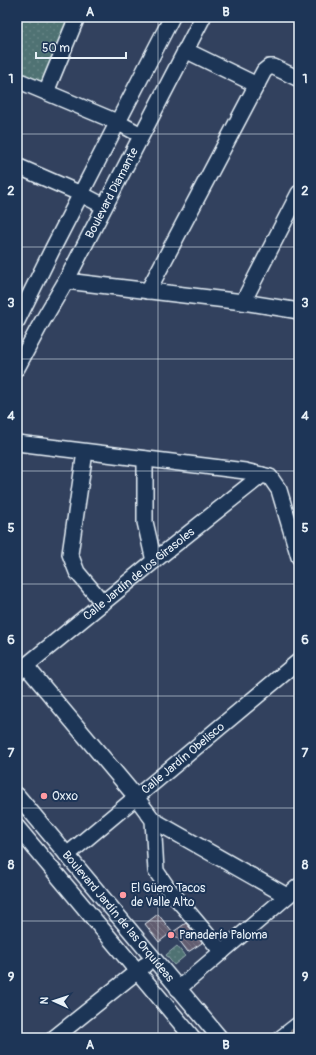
<svg xmlns="http://www.w3.org/2000/svg" width="316" height="1055" font-family="Pangolin,sans-serif">
<defs>
<pattern id="park-dots" width="8" height="8" patternUnits="userSpaceOnUse"><rect width="8" height="8" fill="#4f7273"/><path d="M2 2h.1M6 6h.1" fill="none" stroke="#688788" stroke-width="1.8" stroke-linecap="round"/></pattern>
<pattern id="building-back-hatch" width="6" height="6" patternUnits="userSpaceOnUse"><rect width="6" height="6" fill="#625d70"/><path d="M-1 5l2 2M0 0l6 6M5-1l2 2" fill="none" stroke="#787585"/></pattern>
</defs>
<rect width="100%" height="100%" fill="#32415e"/>
<filter id="ink" filterUnits="userSpaceOnUse"><feTurbulence type="fractalNoise" baseFrequency=".025" numOctaves="2"/><feDisplacementMap in="SourceGraphic" scale="8" xChannelSelector="R" yChannelSelector="G"/><feConvolveMatrix kernelMatrix="1 2 1 2 8 2 1 2 1" color-interpolation-filters="sRGB"/></filter>
<g filter="url(#ink)">
<!-- park -->
<path fill="url(#park-dots)" stroke="#9cb2b6" d="M 17,17 L 72,17 L 42,84 L 17,74 Z
M 177,946 L 185,956 L 174,965 L 166,955 Z"/>
<!-- building -->
<path fill="url(#building-back-hatch)" stroke="#e8f1f8" d="M 158,914 L 172,932 L 159,942 L 145,924 Z
M 186,923 L 202,943 L 188,952 L 173,932 Z"/>
<g fill="none" stroke-linecap="round" stroke-linejoin="round">
<defs>
<g id="minor">
<path d="M 185,50 L 257,85"/>
<path d="M 17,80 L 117,122 L 141,135"/>
<path d="M 46,92 L 77,17"/>
<path d="M 17,166 L 81,194 L 104,206"/>
<path d="M 66,281 L 243,302 L 299,311"/>
<path d="M 148,291 L 264,71 L 269,67 L 274,67 L 299,79"/>
<path d="M 243,302 L 299,193"/>
<path d="M 17,321 L 53,248 L 172,17"/>
<path id="s1" d="M 17,368 L 39,327 L 66,281 L 203,17"/>
<path d="M 17,443 L 245,471 L 270,477 L 279,490 L 299,557"/>
<path d="M 85,452 L 70,554 L 77,572 L 103,603"/>
<path d="M 145,459 L 145,522 L 154,561"/>
<path d="M 26,666 L 136,797 L 153,820 L 156,871 L 167,887 L 222,952"/>
<path id="s2" d="M 17,673 L 154,561 L 262,475"/>
<path id="s3" d="M 17,795 L 220,1038"/>
<path d="M 153,820 L 287,896"/>
<path d="M 17,827 L 193,1038"/>
<path id="s4" d="M 67,855 L 299,661"/>
<path d="M 178,989 L 299,886"/>
<path d="M 54,1038 L 145,965"/>
<path d="M 281,1038 L 299,1024"/>
</g>
<path id="major" d="M 296,1038 L 299,1036"/>
</defs>
<!-- minor casing -->
<use href="#minor" stroke="#e8f1f8" stroke-width="18"/>
<!-- major casing -->
<use href="#major" stroke="#e8f1f8" stroke-width="22"/>
<!-- minor -->
<use href="#minor" stroke="#1d3557" stroke-width="15"/>
<!-- major -->
<use href="#major" stroke="#6c6f75" stroke-width="19"/>
</g>
</g>
<!-- grid -->
<path fill="none" stroke="#e8f1f8" stroke-width="1" stroke-opacity="0.55" d="M 158,17 L 158,1038M 17,134 L 299,134M 17,247 L 299,247M 17,359 L 299,359M 17,471 L 299,471M 17,584 L 299,584M 17,696 L 299,696M 17,808 L 299,808M 17,921 L 299,921"/>
<!-- markers -->
<g fill="#ff9aa2" stroke="#1d3557" stroke-width="1.5">
<circle cx="44" cy="796" r="4"/>
<circle cx="123" cy="895" r="4"/>
<circle cx="171" cy="935" r="4"/>
</g>
<g text-anchor="middle" dominant-baseline="central" stroke-width="4" stroke-linejoin="round" paint-order="stroke">
<!-- street labels -->
<g font-size="12" fill="#e8f1f8" stroke="#1d3557">
<text stroke="none"><textPath href="#s1" startOffset="199">Boulevard Diamante</textPath></text>
<text stroke="none"><textPath href="#s2" startOffset="157">Calle Jardín de los Girasoles</textPath></text>
<text stroke="none"><textPath href="#s4" startOffset="151">Calle Jardín Obelisco</textPath></text>
<text stroke="none"><textPath href="#s3" startOffset="158">Boulevard Jardín de las Orquídeas</textPath></text>
</g>
<!-- poi labels -->
<g font-size="12" fill="#e8f1f8" stroke="#1d3557" text-anchor="start">
<text x="52" y="796">Oxxo</text>
<text x="131" y="888">El Güero Tacos<tspan x="131" dy="14">de Valle Alto</tspan></text>
<text x="179" y="935">Panadería Paloma</text>
</g>
</g>
<!-- margin -->
<rect width="316" height="1055" fill="none" stroke="#1d3557" stroke-width="44"/>
<!-- north arrow -->
<g transform="translate(54 1001) rotate(273)" stroke="#1d3557" stroke-width="3" paint-order="stroke">
<path d="M0-3L7 15L0 10L-7 15Z" fill="#e8f1f8"/>
<text y="-6" font-size="11" font-weight="bold" text-anchor="middle" fill="#e8f1f8">N</text>
</g>
<!-- scale -->
<path d="M36 52v6h90v-6" fill="none" stroke="#e8f1f8" stroke-width="2"/>
<text x="42" y="52" font-size="12" fill="#e8f1f8" stroke="#1d3557" stroke-width="3" paint-order="stroke">50 m</text>
<rect x="22" y="22" width="272" height="1011" fill="none" stroke="#e8f1f8" stroke-width="1.5"/>
<g font-size="13" text-anchor="middle" font-weight="bold" fill="#e8f1f8">
<text x="90" y="16">A</text>
<text x="226" y="16">B</text>
<text x="11" y="83">1</text>
<text x="305" y="83">1</text>
<text x="11" y="195">2</text>
<text x="305" y="195">2</text>
<text x="11" y="307">3</text>
<text x="305" y="307">3</text>
<text x="11" y="420">4</text>
<text x="305" y="420">4</text>
<text x="11" y="532">5</text>
<text x="305" y="532">5</text>
<text x="11" y="644">6</text>
<text x="305" y="644">6</text>
<text x="11" y="757">7</text>
<text x="305" y="757">7</text>
<text x="11" y="869">8</text>
<text x="305" y="869">8</text>
<text x="11" y="981">9</text>
<text x="305" y="981">9</text>
<text x="90" y="1049">A</text>
<text x="226" y="1049">B</text>
</g>
</svg>
